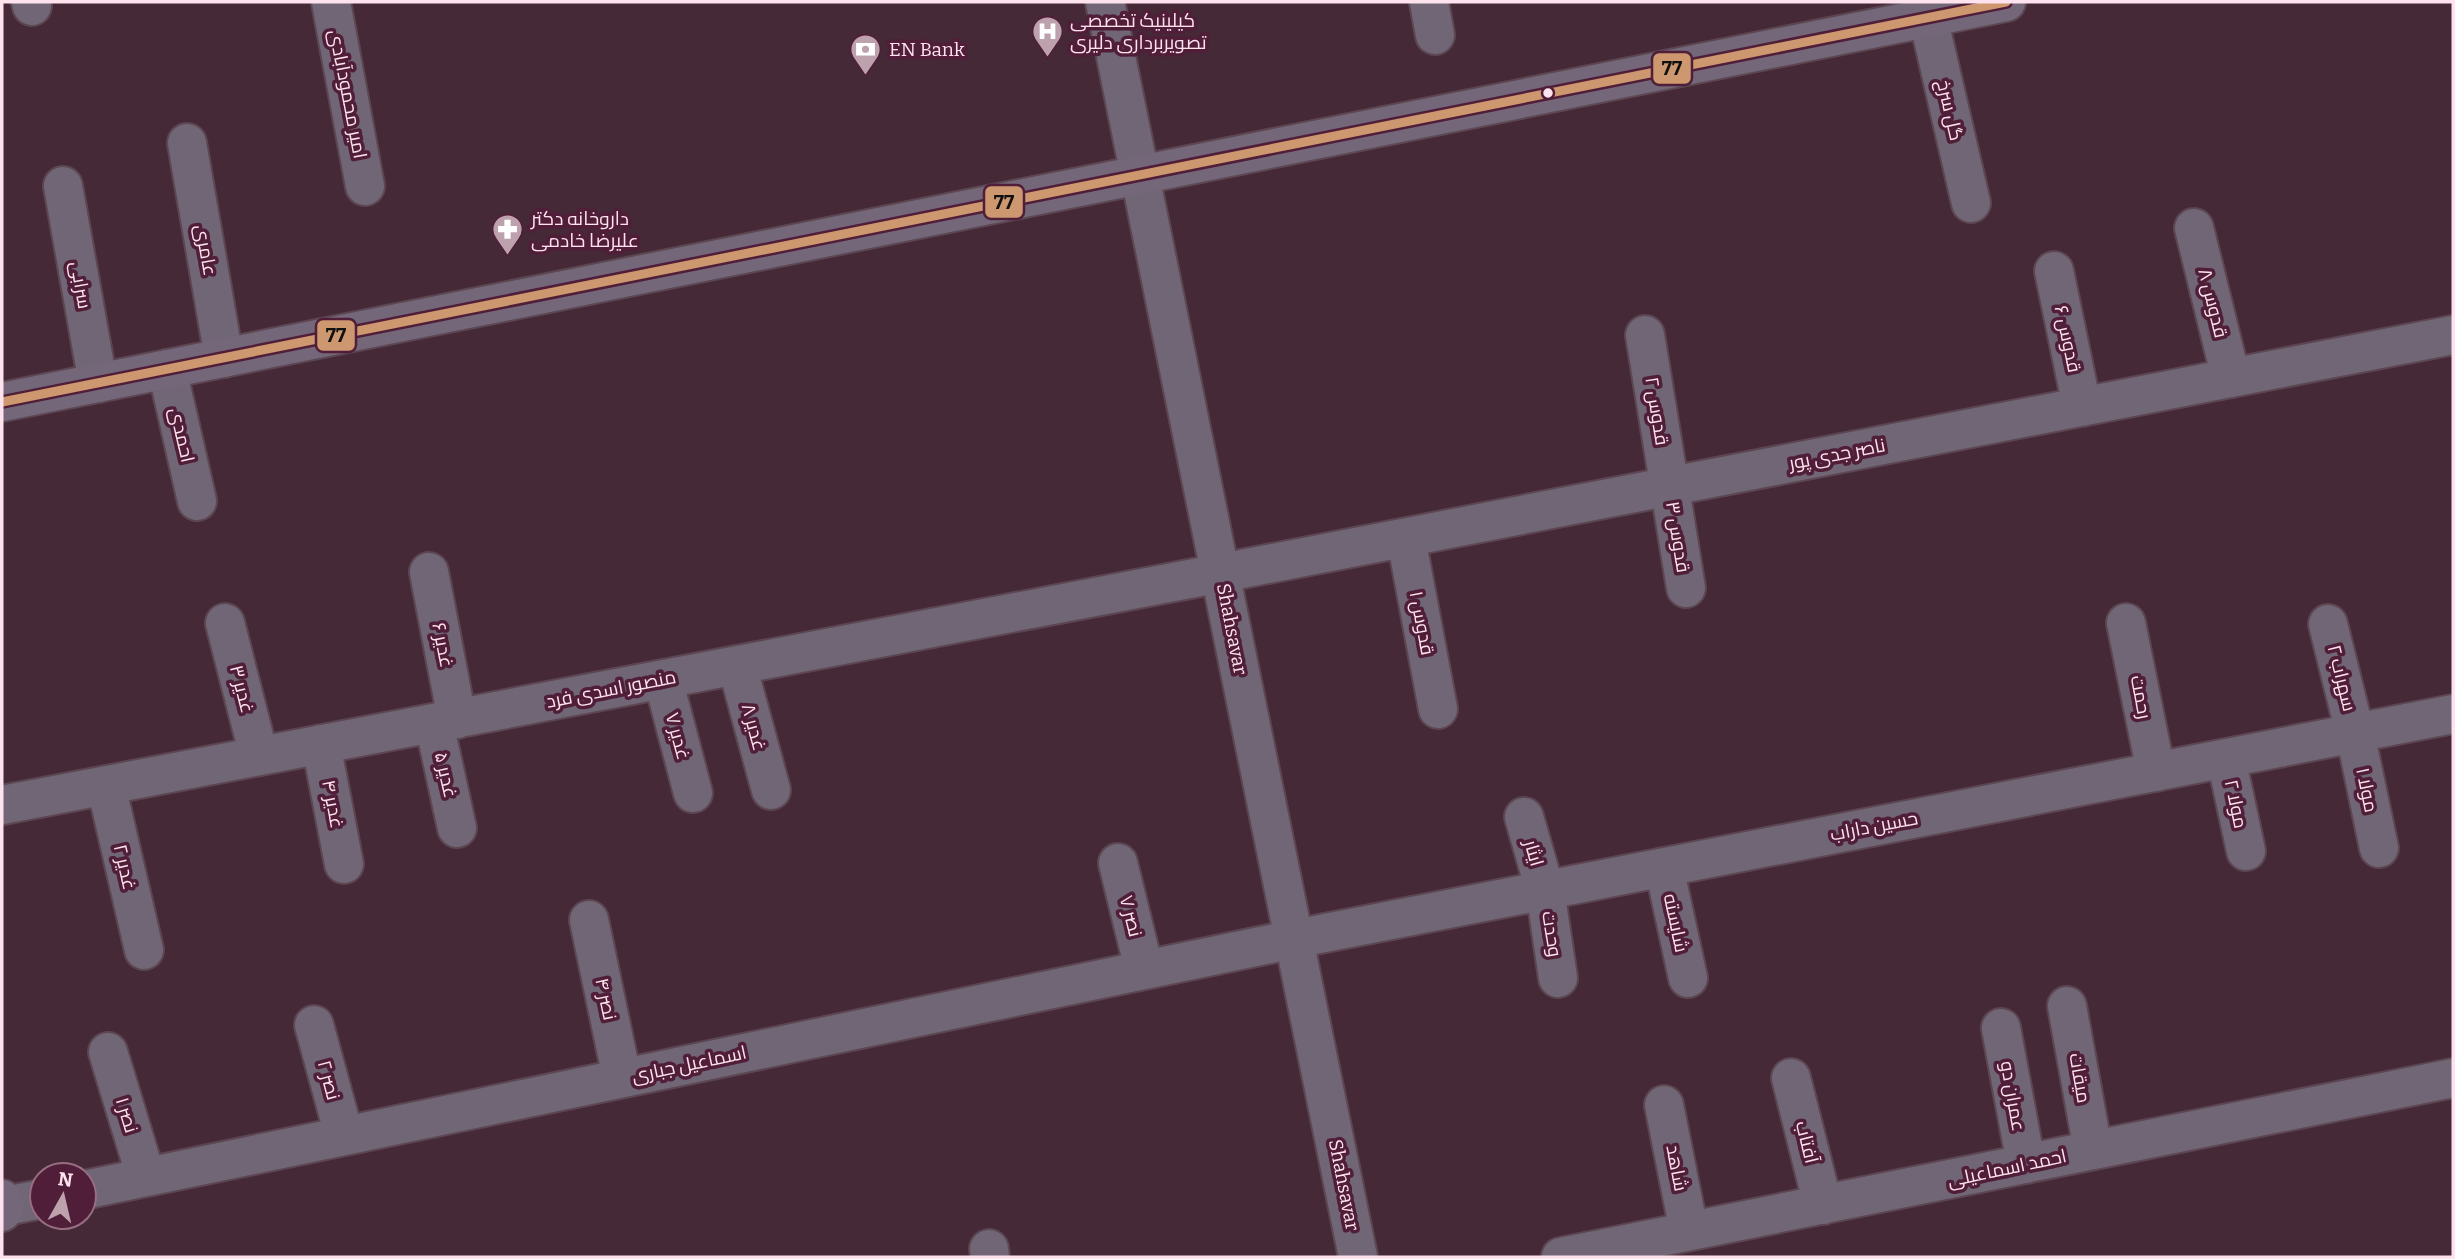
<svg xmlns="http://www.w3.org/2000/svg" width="2455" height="1259" font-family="Bitter,Cairo,serif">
<rect width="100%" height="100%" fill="#452937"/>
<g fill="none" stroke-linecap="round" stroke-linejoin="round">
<defs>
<path id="minor" d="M 31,2 L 32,6
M 331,2 L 365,186
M 1429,2 L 1435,35
M 1928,17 L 1971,203
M 187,143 L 224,358
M 63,186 L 98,383
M 2194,228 L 2231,378
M 2054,271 L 2082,407
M 1645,335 L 1686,588
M 167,369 L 197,501
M 1406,538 L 1438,709
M 429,572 L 457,719
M 225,623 L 259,756
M 2126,623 L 2156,772
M 2328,624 L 2355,733 L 2379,848
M 737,665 L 771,790
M 663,679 L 693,793
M 434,723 L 457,828
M 321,744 L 344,864
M 2226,758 L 2246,851
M 106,785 L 144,950
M 2,805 L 1221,573 L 2453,335
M 1524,817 L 1545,890 L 1558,978
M 1118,863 L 1144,969
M 1664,867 L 1688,978
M 589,920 L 622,1078
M 2067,1006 L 2093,1150
M 314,1025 L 344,1135
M 2001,1028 L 2026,1164
M 108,1052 L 146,1177
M 1791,1078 L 1823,1205
M 1664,1105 L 1689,1231
M 84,1190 L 1294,939 L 2453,714
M 5,1206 L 42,1199
M 989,1249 L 990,1257
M 1561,1257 L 2453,1078"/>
<path id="tertiary" d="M 1105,2 L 1358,1257"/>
<path id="secondary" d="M 2,402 L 2006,2
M 2,1199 L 5,1206 L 2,1212"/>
</defs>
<!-- minor casing -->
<use href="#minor" stroke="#5c4651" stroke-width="42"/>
<!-- tertiary casing -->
<use href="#tertiary" stroke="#5c4651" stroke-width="42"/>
<!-- secondary casing -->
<use href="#secondary" stroke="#5c4651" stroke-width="42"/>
<!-- minor -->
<use href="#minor" stroke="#706676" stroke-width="38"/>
<!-- tertiary -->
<use href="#tertiary" stroke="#706676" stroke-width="38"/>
<!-- secondary -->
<use href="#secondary" stroke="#746779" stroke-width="38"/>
<defs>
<path id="bus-1" d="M 2,402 L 2006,2"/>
</defs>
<!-- bus-1 casing -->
<use href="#bus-1" stroke="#501e38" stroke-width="14"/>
<!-- bus-1 -->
<use href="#bus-1" stroke="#cd976f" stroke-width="9"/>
</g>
<!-- icons -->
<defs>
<symbol id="hospital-pin" viewBox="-11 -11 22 30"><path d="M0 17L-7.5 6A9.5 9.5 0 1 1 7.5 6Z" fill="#bda2ae" stroke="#501e38"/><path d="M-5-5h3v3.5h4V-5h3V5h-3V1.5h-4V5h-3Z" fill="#fff"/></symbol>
<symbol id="bank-pin" viewBox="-11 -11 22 30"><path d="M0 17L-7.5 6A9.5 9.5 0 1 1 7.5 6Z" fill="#bda2ae" stroke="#501e38"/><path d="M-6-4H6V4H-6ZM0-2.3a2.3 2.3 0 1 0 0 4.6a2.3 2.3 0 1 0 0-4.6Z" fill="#fff"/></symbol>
<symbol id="pharmacy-pin" viewBox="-11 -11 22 30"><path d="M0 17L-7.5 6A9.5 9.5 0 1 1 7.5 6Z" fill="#bda2ae" stroke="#501e38"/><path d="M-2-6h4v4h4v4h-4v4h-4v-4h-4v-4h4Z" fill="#fff"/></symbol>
</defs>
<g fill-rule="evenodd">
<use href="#hospital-pin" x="1030" y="14" width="35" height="47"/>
<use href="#bank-pin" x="848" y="32" width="35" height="47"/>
<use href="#pharmacy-pin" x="490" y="212" width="35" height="47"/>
</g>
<!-- markers -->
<circle fill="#fee3ee" stroke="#501e38" stroke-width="2.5" cx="1548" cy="93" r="6"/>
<g text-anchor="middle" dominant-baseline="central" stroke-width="7" stroke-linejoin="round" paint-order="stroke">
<!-- poi labels -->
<g font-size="19" fill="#fee3ee" stroke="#501e38" text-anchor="start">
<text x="1070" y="20">کیلینیک تخصصی<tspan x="1070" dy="22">تصویربرداری دلیری</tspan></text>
<text x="889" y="49">EN Bank</text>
<text x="531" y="218">داروخانه دکتر<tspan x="531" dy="22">علیرضا خادمی</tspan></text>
</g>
<!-- street labels -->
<g font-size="19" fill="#fee3ee" stroke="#501e38">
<text transform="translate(348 94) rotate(79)">امیر محمودآبادی</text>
<text transform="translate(1950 110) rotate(77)">گل سرخ</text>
<text transform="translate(206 250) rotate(80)">عامری</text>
<text transform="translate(81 285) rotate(80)">سرابی</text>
<text transform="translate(2213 303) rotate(76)">قدوس ۸</text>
<text transform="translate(2068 339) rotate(78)">قدوس ۶</text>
<text transform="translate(1657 411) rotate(81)">قدوس ۲</text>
<text transform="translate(182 435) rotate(77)">احمدی</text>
<text transform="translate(1837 454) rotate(-11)">ناصر جدی پور</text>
<text transform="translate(1678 537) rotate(81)">قدوس ۳</text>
<text transform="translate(1422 623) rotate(79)">قدوس ۱</text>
<text transform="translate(1232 629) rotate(79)">Shahsavar</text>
<text transform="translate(443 645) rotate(79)">غدیر ۶</text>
<text transform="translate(2342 678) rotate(76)">سهراب ۲</text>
<text transform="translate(242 689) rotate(76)">غدیر ۳</text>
<text transform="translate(611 689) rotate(-11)">منصور اسدی فرد</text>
<text transform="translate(2141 697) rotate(79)">رحمت</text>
<text transform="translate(754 727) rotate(75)">غدیر ۸</text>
<text transform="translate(678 736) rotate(75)">غدیر ۷</text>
<text transform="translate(446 775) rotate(77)">غدیر ۵</text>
<text transform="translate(2367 790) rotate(78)">مولا ۱</text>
<text transform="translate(333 804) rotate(79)">غدیر ۴</text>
<text transform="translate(2236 804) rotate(78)">مولا ۲</text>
<text transform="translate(1874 826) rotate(-11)">حسین داراب</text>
<text transform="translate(1534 853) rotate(74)">ایثار</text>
<text transform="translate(125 867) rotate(77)">غدیر ۲</text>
<text transform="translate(1131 916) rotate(76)">نصر ۷</text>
<text transform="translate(1676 923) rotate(78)">شایسته</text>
<text transform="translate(1552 934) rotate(81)">وحدت</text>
<text transform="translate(606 999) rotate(78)">نصر ۴</text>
<text transform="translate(689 1064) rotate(-12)">اسماعیل جباری</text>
<text transform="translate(2080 1078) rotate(80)">میقات</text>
<text transform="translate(329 1080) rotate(75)">نصر ۲</text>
<text transform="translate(2013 1096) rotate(80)">عمران دو</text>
<text transform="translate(127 1115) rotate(73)">نصر ۱</text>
<text transform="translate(1807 1142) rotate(76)">آفتاب</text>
<text transform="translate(1677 1168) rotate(79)">شاهد</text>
<text transform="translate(2007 1168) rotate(-12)">احمد اسماعیلی</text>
<text transform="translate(1344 1185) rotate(79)">Shahsavar</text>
</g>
</g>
<g stroke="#501e38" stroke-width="2.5">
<rect x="1652" y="52" width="40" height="33" rx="7" fill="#cd976f"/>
<rect x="984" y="185" width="40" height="34" rx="7" fill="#cd976f"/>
<rect x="316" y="319" width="40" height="33" rx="7" fill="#cd976f"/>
</g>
<g font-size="19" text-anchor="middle" font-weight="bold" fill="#111">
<text x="1672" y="75">77</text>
<text x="1004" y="209">77</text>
<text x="336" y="342">77</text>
</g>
<!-- border -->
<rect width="2455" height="1259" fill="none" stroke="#fee3ee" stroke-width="7"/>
<!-- north arrow -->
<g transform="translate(63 1196) rotate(8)"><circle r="33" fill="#501e38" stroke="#966d81" stroke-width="2"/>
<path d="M0-5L12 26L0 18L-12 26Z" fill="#bda2ae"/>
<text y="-10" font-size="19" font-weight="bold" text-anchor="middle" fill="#fee3ee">N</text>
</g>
</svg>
